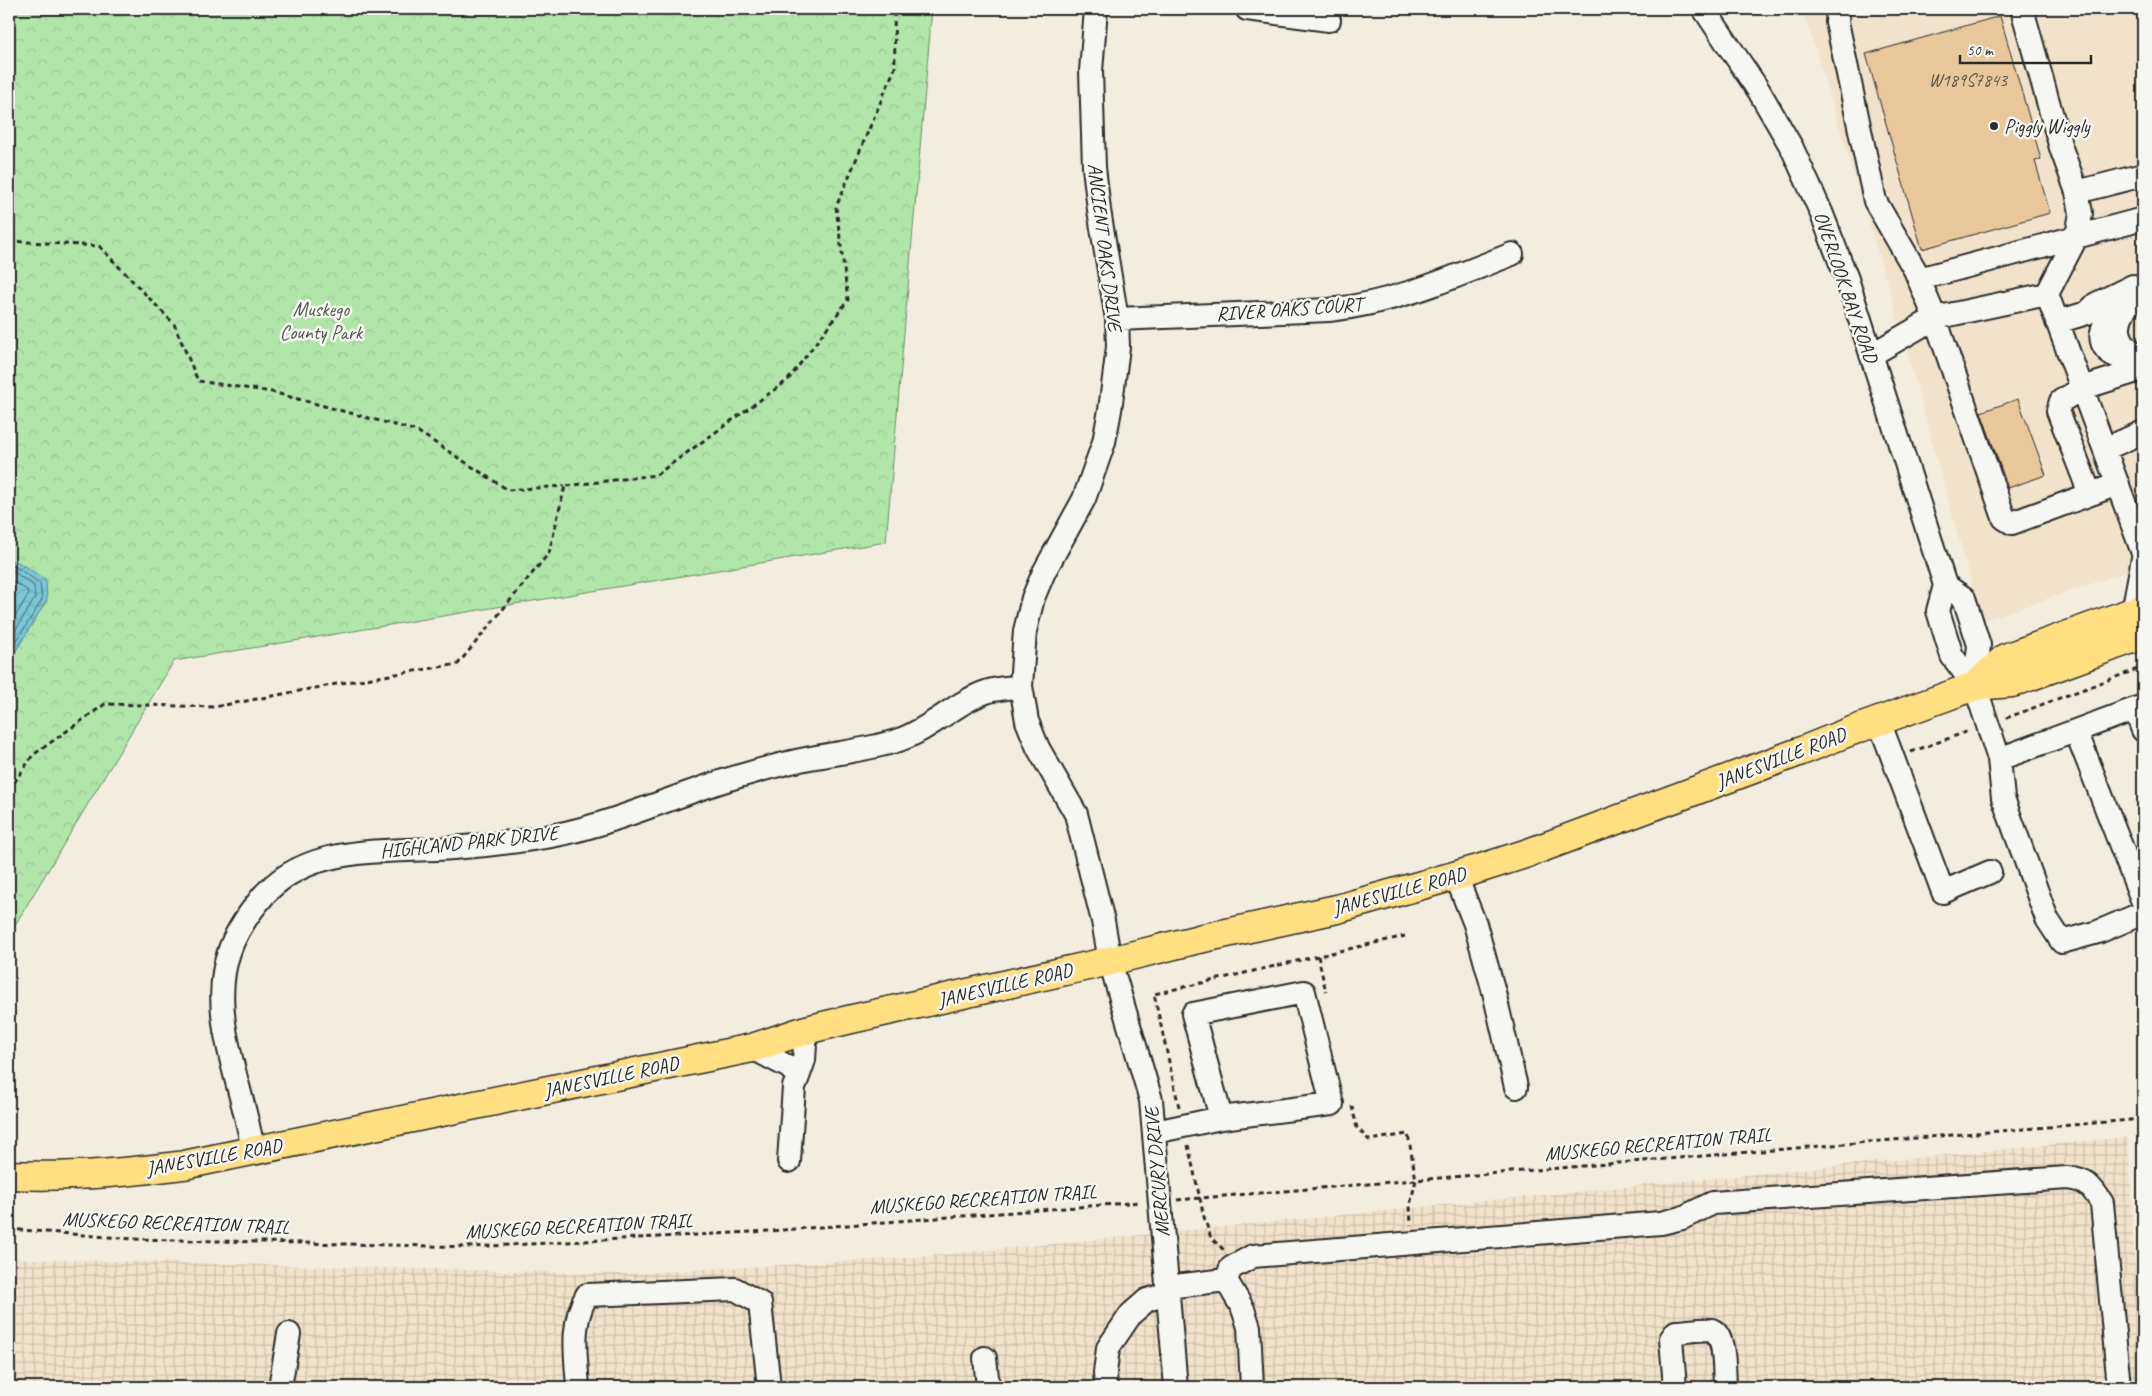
<svg xmlns="http://www.w3.org/2000/svg" width="2152" height="1396" font-family="Caveat,sans-serif">
<defs>
<pattern id="industrial-grid" width="8" height="8" patternUnits="userSpaceOnUse" patternTransform="scale(1.25)"><rect width="8" height="8" fill="#f0e2cb"/><path d="M0 4h8M4 0v8" fill="none" stroke="#cec2ae"/></pattern>
<pattern id="park-crowns" width="20" height="18" patternUnits="userSpaceOnUse" patternTransform="scale(1.25)"><rect width="20" height="18" fill="#b0e7a9"/><path d="M2 6a3 3 0 1 1 6 0M12 15a3 3 0 1 1 6 0" fill="none" stroke="#98c692"/></pattern>
<pattern id="water-waves" width="16" height="10" patternUnits="userSpaceOnUse" patternTransform="scale(1.25)"><rect width="16" height="10" fill="#7ac6d9"/><path d="M0 5q4-4 8 0t8 0" fill="none" stroke="#6aaaba"/></pattern>
</defs>
<rect width="100%" height="100%" fill="#f3ede0"/>
<filter id="ink" filterUnits="userSpaceOnUse"><feTurbulence type="fractalNoise" baseFrequency=".02" numOctaves="2"/><feDisplacementMap in="SourceGraphic" scale="10" xChannelSelector="R" yChannelSelector="G"/><feConvolveMatrix kernelMatrix="1 2 1 2 8 2 1 2 1" color-interpolation-filters="sRGB"/></filter>
<g filter="url(#ink)">
<!-- built -->
<path fill="#f0e2cb" d="M 1803,9 L 2143,9 L 2143,566 L 1982,621 L 1893,301 Z"/>
<!-- industrial -->
<path fill="url(#industrial-grid)" d="M 2128,1137 L 2141,1387 L 9,1387 L 9,1257 L 29,1259 L 625,1274 L 918,1257 Z"/>
<!-- park -->
<path fill="url(#park-crowns)" stroke="#6e896a" d="M 9,9 L 932,9 L 886,542 L 174,661 L 9,935 Z"/>
<!-- water -->
<path fill="url(#water-waves)" stroke="#5a8893" d="M 9,560 L 18,562 L 46,580 L 47,600 L 9,662 Z"/>
<g fill="none" stroke-linecap="round" stroke-linejoin="round">
<!-- shore -->
<path stroke="#4b6971" stroke-width="1" d="M 9,565 L 16,567 L 40,583 L 42,600 L 9,653
M 9,571 L 14,572 L 34,586 L 35,598 L 9,641
M 9,579 L 27,590 L 28,595 L 9,627"/>
</g>
<!-- building -->
<path fill="#e8c89a" stroke="#2b2b2b" d="M 2000,16 L 2041,159 L 2035,161 L 2050,213 L 1922,249 L 1866,54 Z
M 2018,399 L 2046,475 L 2008,488 L 1981,412 Z"/>
<g fill="none" stroke-linecap="round" stroke-linejoin="round">
<defs>
<path id="minor" d="M 1096,9 L 1091,71 L 1094,167 L 1099,210 L 1117,319 L 1118,347 L 1110,410 L 1104,442 L 1084,499 L 1044,572 L 1033,598 L 1025,631 L 1021,686 L 1027,721 L 1038,748 L 1076,814 L 1103,921 L 1110,961 L 1151,1100 L 1176,1387
M 1247,9 L 1329,20
M 1704,9 L 1759,91 L 1792,148 L 1821,212 L 1847,279 L 1945,585 L 1938,611 L 1952,656 L 1975,686 L 1999,759 L 2003,798 L 2047,919 L 2062,942 L 2098,932 L 2143,913
M 1838,9 L 1837,22 L 1875,201 L 1915,270 L 1935,318 L 2004,518 L 2012,523 L 2118,484
M 2022,9 L 2061,148 L 2077,192 L 2081,213 L 2077,236 L 2047,294 L 2143,553
M 2077,192 L 2143,175
M 1919,279 L 2143,219
M 2137,294 C 2129,301 2119,307 2112,314 C 2086,343 2112,364 2143,358
M 2129,304 C 2111,326 2118,347 2143,357
M 1117,319 L 1329,310 C 1394,303 1452,278 1512,254
M 2057,322 L 2087,313 L 2096,304 L 2133,286
M 1871,355 L 1935,318 L 2047,294
M 2105,449 L 2143,432
M 2090,494 L 2058,411 L 2061,401 L 2083,388 L 2143,369
M 1945,585 L 1964,598 L 1979,645 L 1975,686
M 2133,612 L 2143,558
M 2135,709 L 2143,730
M 1879,721 L 1943,892 L 1990,872
M 2076,731 L 2143,902
M 1999,759 L 2143,706
M 1456,876 L 1475,924 L 1494,992 L 1516,1087
M 752,1048 L 789,1067 L 798,1077 L 804,1060 L 806,1030
M 1155,1132 L 1221,1118 L 1332,1104 L 1304,992 L 1193,1014 L 1221,1118
M 253,1151 C 244,1087 207,1017 229,952 C 235,933 247,916 259,901 C 304,842 387,853 453,848 C 480,846 507,843 533,839 C 606,829 672,795 743,775 C 767,768 791,761 816,757 C 844,752 872,749 899,740 C 931,729 957,701 989,691 C 999,688 1010,688 1021,686
M 789,1161 L 794,1087 L 798,1077
M 1226,1280 L 1243,1309 L 1249,1327 L 1252,1387
M 1167,1287 L 1226,1280 L 1231,1268 L 1253,1256 L 1661,1223 L 1682,1218 L 1713,1203 L 2067,1178 C 2087,1180 2091,1186 2102,1203 L 2119,1387
M 985,1358 L 988,1387
M 280,1387 L 289,1334
M 578,1387 C 576,1355 570,1324 587,1295 L 735,1289 L 760,1303 L 769,1387
M 1106,1387 L 1105,1373 L 1108,1348 L 1131,1314 L 1147,1300 L 1168,1294
M 1675,1387 L 1671,1339 L 1676,1332 C 1684,1332 1706,1328 1712,1330 C 1726,1336 1724,1374 1725,1387"/>
<path id="major" d="M 1975,686 L 2005,658 L 2143,608
M 9,1175 C 68,1178 125,1173 184,1165 L 752,1048 L 806,1030 L 852,1019 L 1110,961 L 1199,939 L 1337,909 L 1475,870 L 1528,853 L 1799,752 L 1846,733 L 1975,686 L 2012,683 L 2143,635"/>
</defs>
<!-- minor casing -->
<use href="#minor" stroke="#2b2b2b" stroke-width="26"/>
<!-- major casing -->
<use href="#major" stroke="#2b2b2b" stroke-width="31"/>
<!-- path -->
<path stroke="#2b2b2b" stroke-width="3" stroke-dasharray="5 4" stroke-linecap="butt" d="M 9,241 L 99,246 L 174,324 L 198,381 L 272,392 L 417,431 L 508,490 L 565,486
M 2006,718 L 2143,667
M 1911,752 L 1969,731
M 9,790 L 33,755 L 105,704 L 214,707 L 347,682 L 458,664 L 549,553 L 565,486 L 656,475 L 788,380 L 848,300 L 836,207 L 895,68 L 894,9
M 1318,956 L 1326,992
M 1352,1106 L 1357,1128 L 1369,1140 L 1408,1134 L 1416,1180 L 1410,1205 L 1411,1225
M 1179,1107 L 1154,994 L 1405,936
M 1188,1145 L 1204,1217 L 1211,1238 L 1224,1250
M 1177,1200 L 2143,1119
M 9,1229 L 133,1239 L 473,1247 L 770,1231 L 1141,1202"/>
<!-- minor -->
<use href="#minor" stroke="#f6f6f2" stroke-width="22"/>
<!-- major -->
<use href="#major" stroke="#ffdf80" stroke-width="28"/>
</g>
</g>
<!-- markers -->
<circle fill="#2b2b2b" stroke="#f6f6f2" stroke-width="2" cx="1994" cy="126" r="5"/>
<g text-anchor="middle" dominant-baseline="central" stroke-width="5" stroke-linejoin="round" paint-order="stroke">
<!-- number labels -->
<g font-size="18" fill="#5a5247">
<text x="1968" y="80">W189S7843</text>
</g>
<!-- poi labels -->
<g font-size="20" fill="#2b2b2b" stroke="#f6f6f2" text-anchor="start">
<text x="2004" y="126">Piggly Wiggly</text>
</g>
<!-- street labels -->
<g font-size="20" fill="#2b2b2b" stroke="#f6f6f2">
<text transform="translate(1105 247) rotate(83)">ANCIENT OAKS DRIVE</text>
<text transform="translate(1846 287) rotate(71)">OVERLOOK BAY ROAD</text>
<text transform="translate(1289 309) rotate(-4)">RIVER OAKS COURT</text>
<text transform="translate(1781 758) rotate(-21)">JANESVILLE ROAD</text>
<text transform="translate(469 842) rotate(-6)">HIGHLAND PARK DRIVE</text>
<text transform="translate(1399 891) rotate(-15)">JANESVILLE ROAD</text>
<text transform="translate(1005 985) rotate(-13)">JANESVILLE ROAD</text>
<text transform="translate(611 1077) rotate(-12)">JANESVILLE ROAD</text>
<text transform="translate(1658 1144) rotate(-5)">MUSKEGO RECREATION TRAIL</text>
<text transform="translate(214 1157) rotate(-10)">JANESVILLE ROAD</text>
<text transform="translate(1157 1172) rotate(-95)">MERCURY DRIVE</text>
<text transform="translate(983 1199) rotate(-4)">MUSKEGO RECREATION TRAIL</text>
<text transform="translate(176 1223) rotate(2)">MUSKEGO RECREATION TRAIL</text>
<text transform="translate(579 1226) rotate(-3)">MUSKEGO RECREATION TRAIL</text>
</g>
<!-- park labels -->
<g font-size="20" fill="#4c5a4a" stroke="#f6f6f2">
<text x="321" y="309">Muskego<tspan x="321" dy="23">County Park</tspan></text>
</g>
</g>
<!-- margin -->
<rect width="2152" height="1396" fill="none" stroke="#f6f6f2" stroke-width="30"/>
<rect x="15" y="15" width="2122" height="1366" fill="none" stroke="#2b2b2b" stroke-width="2" filter="url(#ink)"/>
<!-- scale -->
<path d="M1960 55v8h131v-8" fill="none" stroke="#2b2b2b" stroke-width="2.5"/>
<text x="1967" y="55" font-size="15" fill="#2b2b2b" stroke="#f6f6f2" stroke-width="4" paint-order="stroke">50 m</text>
</svg>
